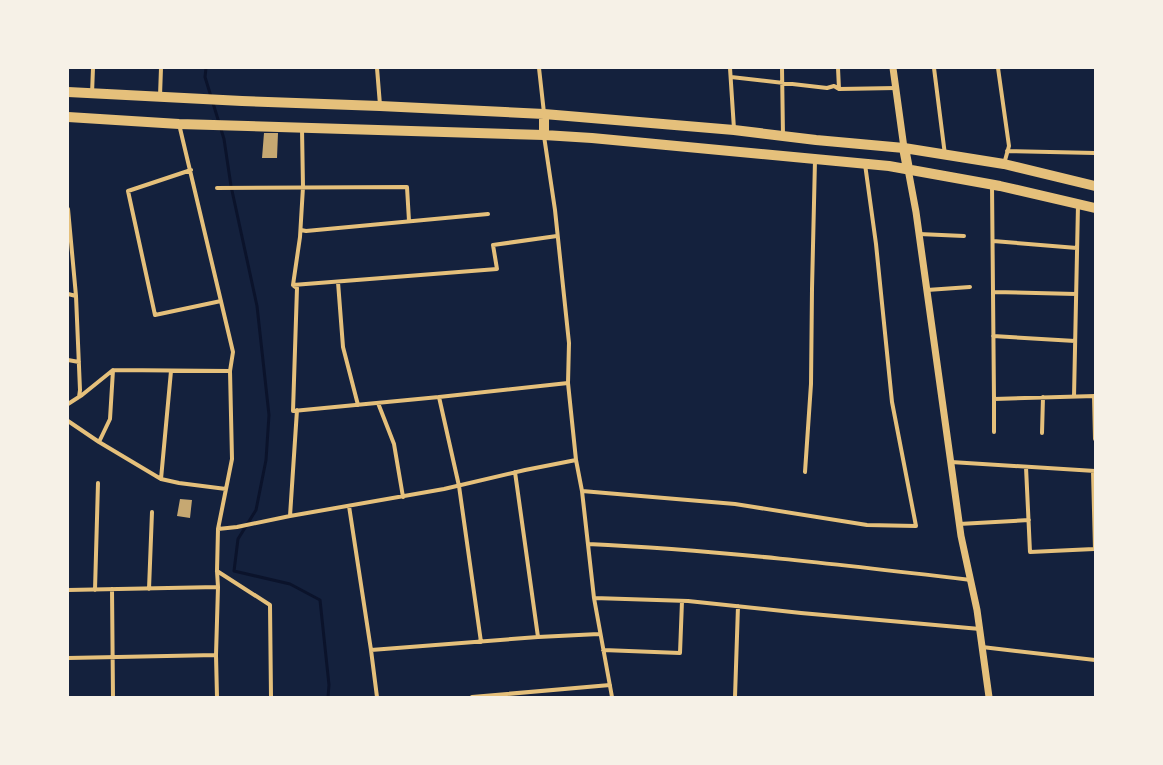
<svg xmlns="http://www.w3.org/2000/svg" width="1163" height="765" font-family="Arial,sans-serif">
<rect width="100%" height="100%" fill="#14213d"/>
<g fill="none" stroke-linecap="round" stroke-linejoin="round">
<!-- stream -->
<path stroke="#0b132b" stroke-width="3" d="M 206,68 L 205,77 L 224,139 L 231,186 L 257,306 L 269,415 L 266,460 L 256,510 L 238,539 L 234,571 L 290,584 L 320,600 L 329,685 L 328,697"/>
</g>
<!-- building -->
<path fill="#c6a872" d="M 264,133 L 278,133 L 277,158 L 262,158 Z
M 180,499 L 192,500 L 190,518 L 177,516 Z"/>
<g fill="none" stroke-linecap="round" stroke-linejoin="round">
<!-- minor -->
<path stroke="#e5c07b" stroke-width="4" d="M 377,68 L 380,105
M 539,68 L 544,113
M 730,68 L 734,129
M 782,68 L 783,136
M 838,68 L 839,89
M 934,68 L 945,155
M 998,68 L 1009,146 L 1004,164
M 731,77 L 827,88 L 834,86 L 839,89 L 896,88
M 92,94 L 93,68
M 160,96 L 161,68
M 302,129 L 303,187 L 300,237 L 293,285 L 497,269 L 493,245 L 557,236
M 544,136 L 555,210 L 569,343 L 568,383 L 576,460 L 582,491 L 594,598 L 612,697
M 1007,151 L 1095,153
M 191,170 L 128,191 L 155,315 L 221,301
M 992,185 L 994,399 L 1095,396
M 217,188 L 407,187 L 409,221
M 68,209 L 76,296 L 80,390 L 79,397
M 301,230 L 306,231 L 488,214
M 919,234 L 964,236
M 993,241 L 1077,248
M 338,282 L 343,347 L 358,405
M 294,286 L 297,288 L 293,411 L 439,397 L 568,383
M 927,290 L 970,287
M 993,292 L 1076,294
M 68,294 L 76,296
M 993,336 L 1075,341
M 68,360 L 79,362
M 1094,396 L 1095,439
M 439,397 L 459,486 L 481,642
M 1074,397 L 1078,205
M 994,399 L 994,432
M 378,403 L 394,444 L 403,497
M 68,404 L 82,395 L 113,370 L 230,371 L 233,352 L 179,124
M 297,410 L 290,516 L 444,489 L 525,470 L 576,460
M 68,421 L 99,442 L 161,479 L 179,483 L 226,489
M 1042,433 L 1043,397
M 99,442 L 110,419 L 113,370
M 951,462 L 1095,471
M 1026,467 L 1030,552 L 1094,549
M 1093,471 L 1095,549
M 515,472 L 538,637
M 805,472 L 811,384 L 812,289 L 815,160
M 161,479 L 171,371
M 582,491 L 735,504 L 867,525 L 916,526 L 892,402 L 876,244 L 865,164
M 349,506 L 371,650 L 377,697
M 959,524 L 1029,520
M 218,529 L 237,527 L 290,516
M 588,544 C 716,550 844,565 971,580
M 217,571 L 270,605 L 271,697
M 112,589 L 113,697
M 149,589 L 152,512
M 68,590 L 218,587
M 95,590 L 98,483
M 594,598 L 688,601 L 801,613 L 980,629
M 982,647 L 1095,660
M 371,650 L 538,637 L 599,634
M 603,650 L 680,653 L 682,601
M 68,658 L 216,655
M 217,697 L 216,655 L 218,587 L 217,571 L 218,529 L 232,459 L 230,371
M 472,697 L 610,685
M 735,697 L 738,606"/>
<!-- tertiary -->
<path stroke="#e5c07b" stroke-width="7" d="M 893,68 L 904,148
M 908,169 L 916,212 L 961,536 L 977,610 L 989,697"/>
<!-- trunk -->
<path stroke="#e5c07b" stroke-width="10" d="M 68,92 L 242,101 L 380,106 L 544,114 L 734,130 L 816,140 L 904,148 L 1004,164 L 1095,186
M 544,114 L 544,135
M 68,117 L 179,124 L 544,135 L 592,138 L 889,166 L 1000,186 L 1095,208
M 904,148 L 908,169"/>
</g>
<!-- border -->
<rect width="1163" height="765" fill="none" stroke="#f6f1e7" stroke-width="138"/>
</svg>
